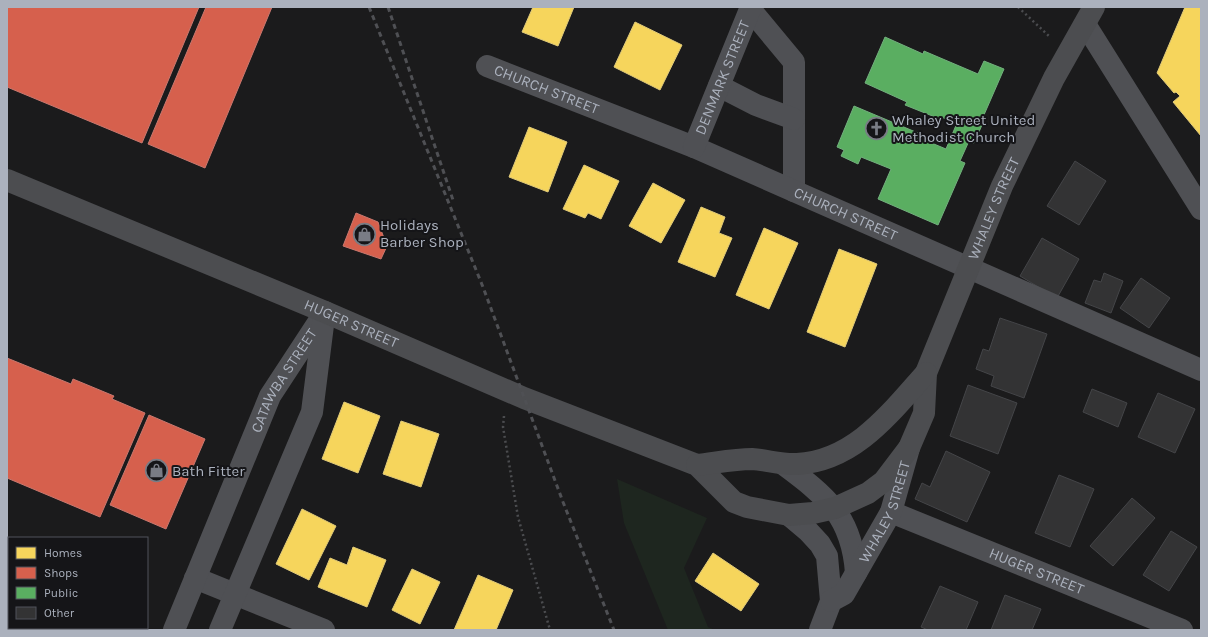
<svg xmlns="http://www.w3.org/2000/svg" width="1208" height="637" font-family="Karla,sans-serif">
<rect width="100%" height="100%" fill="#1b1b1c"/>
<!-- green -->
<path fill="#1e261f" d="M 617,479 L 707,518 L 684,568 L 708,627 L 715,630 L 668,630 L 624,523 Z"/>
<!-- homes -->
<path fill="#f6d55c" stroke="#e0ca79" d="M 533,7 L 574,7 L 558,46 L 522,32 Z
M 1185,7 L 1201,7 L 1201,136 L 1173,102 L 1180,96 L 1176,92 L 1174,93 L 1157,73 Z
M 635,22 L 682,45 L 660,90 L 614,67 Z
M 529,127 L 567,142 L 548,192 L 509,177 Z
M 584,165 L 619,181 L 601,219 L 588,213 L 585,218 L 563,209 Z
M 653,183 L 685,200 L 661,243 L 629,226 Z
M 701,207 L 725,217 L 719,233 L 732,238 L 715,277 L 678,262 Z
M 764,228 L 798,243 L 769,309 L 736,295 Z
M 839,249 L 877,264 L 845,347 L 807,332 Z
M 344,402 L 380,416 L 358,473 L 322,459 Z
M 401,421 L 439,434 L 421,487 L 383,474 Z
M 302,509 L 336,526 L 309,580 L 276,564 Z
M 353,547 L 386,560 L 367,607 L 318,587 L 330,558 L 347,565 Z
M 713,553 L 759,584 L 741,611 L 695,581 Z
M 412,569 L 440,582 L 420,624 L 392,610 Z
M 478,575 L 513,590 L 496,630 L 454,630 Z"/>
<!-- shops -->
<path fill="#d6604d" stroke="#c9786f" d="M 7,7 L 199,7 L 142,143 L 7,87 Z
M 206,7 L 272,7 L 205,168 L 148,144 Z
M 356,213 L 378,222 L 387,246 L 381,259 L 343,246 Z
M 7,358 L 71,384 L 73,379 L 114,396 L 112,399 L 145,413 L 100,517 L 7,478 Z
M 149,415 L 205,439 L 166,529 L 110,505 Z"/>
<!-- public -->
<path fill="#5aae61" stroke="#72af7d" d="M 885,37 L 923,54 L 924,51 L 978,74 L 984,61 L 1004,69 L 980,124 L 982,125 L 974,143 L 969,141 L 960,161 L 965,163 L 938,225 L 878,199 L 891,169 L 861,157 L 858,164 L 841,156 L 844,150 L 837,147 L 854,106 L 918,133 L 917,137 L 946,149 L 957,123 L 941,117 L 940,119 L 905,105 L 907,102 L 865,83 Z"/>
<!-- building -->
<path fill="#333334" stroke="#444548" d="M 1075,161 L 1106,181 L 1079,225 L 1047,206 Z
M 1042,238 L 1079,259 L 1057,298 L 1020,276 Z
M 1104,273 L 1123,281 L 1111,313 L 1085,303 L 1094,280 L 1101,282 Z
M 1141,278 L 1170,298 L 1149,328 L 1120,308 Z
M 1000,318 L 1047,334 L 1024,398 L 991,386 L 994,376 L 976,369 L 983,349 L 989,351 Z
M 968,385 L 1017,403 L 998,454 L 950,436 Z
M 1092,389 L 1127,403 L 1118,427 L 1083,412 Z
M 1158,393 L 1195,409 L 1175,453 L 1138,437 Z
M 946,451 L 990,472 L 967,522 L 915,499 L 922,483 L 930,487 Z
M 1059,475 L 1094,489 L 1070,547 L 1035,533 Z
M 1132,498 L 1155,518 L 1113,566 L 1090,546 Z
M 1171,531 L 1197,547 L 1169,591 L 1143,575 Z
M 940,586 L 978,602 L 966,630 L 928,630 L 921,627 Z
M 1005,595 L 1041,609 L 1032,630 L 991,630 Z"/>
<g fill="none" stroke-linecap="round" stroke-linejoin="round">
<!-- path -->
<path stroke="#4b4c4f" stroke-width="2.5" stroke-dasharray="2 3" stroke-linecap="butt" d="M 1018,7 L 1050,37
M 504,416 L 503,427 L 518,517 L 550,630"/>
<!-- minor -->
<g stroke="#4f5054" stroke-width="22">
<path d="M 750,9 L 794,62 L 794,191"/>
<path d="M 1085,24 L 1201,209"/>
<path id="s1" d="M 487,66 L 694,147 L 1201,370"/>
<path d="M 719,86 L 756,105 L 794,119"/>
<path id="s2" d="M 694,147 L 751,7"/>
<path d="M 783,464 C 826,496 852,516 856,573"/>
<path id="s3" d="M 891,512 L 1182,630"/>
<path d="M 789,515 L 808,531 L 820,544 L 827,556 L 831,601 L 820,630"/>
<path d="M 195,578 L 324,630"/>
<path id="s4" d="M 831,601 L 844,594 L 891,512 L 909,448"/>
<path id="s5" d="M 174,630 L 270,396 L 325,312"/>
<path d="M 220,630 L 312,412 L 324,317"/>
</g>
<!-- major -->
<g stroke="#4c4d50" stroke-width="22">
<path id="s6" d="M 7,180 L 325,312 L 524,398 L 697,465 L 734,502 L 747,507 L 789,515 L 813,513 L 835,508 L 868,493 L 884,481 L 909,448 L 924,413 L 926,373 L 1002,186 L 1054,78 L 1094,7"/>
<path d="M 697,465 C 715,463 734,459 752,459 C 767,460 782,465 797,464 C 855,461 891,412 926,373"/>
</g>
<!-- rail -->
<path stroke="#4f5054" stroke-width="3" stroke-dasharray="5 4" stroke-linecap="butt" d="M 369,7 L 483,287 L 563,502 L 614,630
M 388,7 L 453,200"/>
</g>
<!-- icons -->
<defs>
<symbol id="church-ring" viewBox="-11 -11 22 22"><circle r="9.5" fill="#151518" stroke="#797c85" stroke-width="1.5"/><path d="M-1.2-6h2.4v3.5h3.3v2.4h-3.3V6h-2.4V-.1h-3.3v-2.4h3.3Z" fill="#797c85"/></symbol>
<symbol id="shop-ring" viewBox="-11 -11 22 22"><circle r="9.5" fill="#151518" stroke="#797c85" stroke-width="1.5"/><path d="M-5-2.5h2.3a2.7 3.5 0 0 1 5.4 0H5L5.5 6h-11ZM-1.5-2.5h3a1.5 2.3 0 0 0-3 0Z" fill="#797c85"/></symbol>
</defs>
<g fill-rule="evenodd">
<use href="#church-ring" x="864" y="116" width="25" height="25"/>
<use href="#shop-ring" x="352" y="222" width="25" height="25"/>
<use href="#shop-ring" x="144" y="458" width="25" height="25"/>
</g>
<g text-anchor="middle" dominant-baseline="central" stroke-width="4" stroke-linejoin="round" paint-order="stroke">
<!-- street labels -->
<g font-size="15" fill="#abb1bd" stroke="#151518">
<text stroke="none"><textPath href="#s2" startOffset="75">DENMARK STREET</textPath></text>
<text stroke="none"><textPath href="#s1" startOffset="64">CHURCH STREET</textPath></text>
<text stroke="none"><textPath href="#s6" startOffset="1256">WHALEY STREET</textPath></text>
<text stroke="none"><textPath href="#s1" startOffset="388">CHURCH STREET</textPath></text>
<text stroke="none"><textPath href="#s6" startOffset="373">HUGER STREET</textPath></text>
<text stroke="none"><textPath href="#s5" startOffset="273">CATAWBA STREET</textPath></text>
<text stroke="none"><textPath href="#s4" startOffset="107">WHALEY STREET</textPath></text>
<text stroke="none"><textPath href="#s3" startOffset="157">HUGER STREET</textPath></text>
</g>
<!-- poi labels -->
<g font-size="15" fill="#abb1bd" stroke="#151518" text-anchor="start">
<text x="892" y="120">Whaley Street United<tspan x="892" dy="17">Methodist Church</tspan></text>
<text x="380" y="225">Holidays<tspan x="380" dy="17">Barber Shop</tspan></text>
<text x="172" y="471">Bath Fitter</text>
</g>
</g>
<!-- border -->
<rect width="1208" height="637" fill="none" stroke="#abb1bd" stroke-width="16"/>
<!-- legend -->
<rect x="8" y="537" width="140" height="92" fill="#151518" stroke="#51535a"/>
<rect x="16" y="547" width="20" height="12" fill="#f6d55c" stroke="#51535a"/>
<text x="44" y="557" font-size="12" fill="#abb1bd">Homes</text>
<rect x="16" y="567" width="20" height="12" fill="#d6604d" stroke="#51535a"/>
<text x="44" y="577" font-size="12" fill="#abb1bd">Shops</text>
<rect x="16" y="587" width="20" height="12" fill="#5aae61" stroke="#51535a"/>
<text x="44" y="597" font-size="12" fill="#abb1bd">Public</text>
<rect x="16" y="607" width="20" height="12" fill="#333334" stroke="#51535a"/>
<text x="44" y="617" font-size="12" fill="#abb1bd">Other</text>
</svg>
